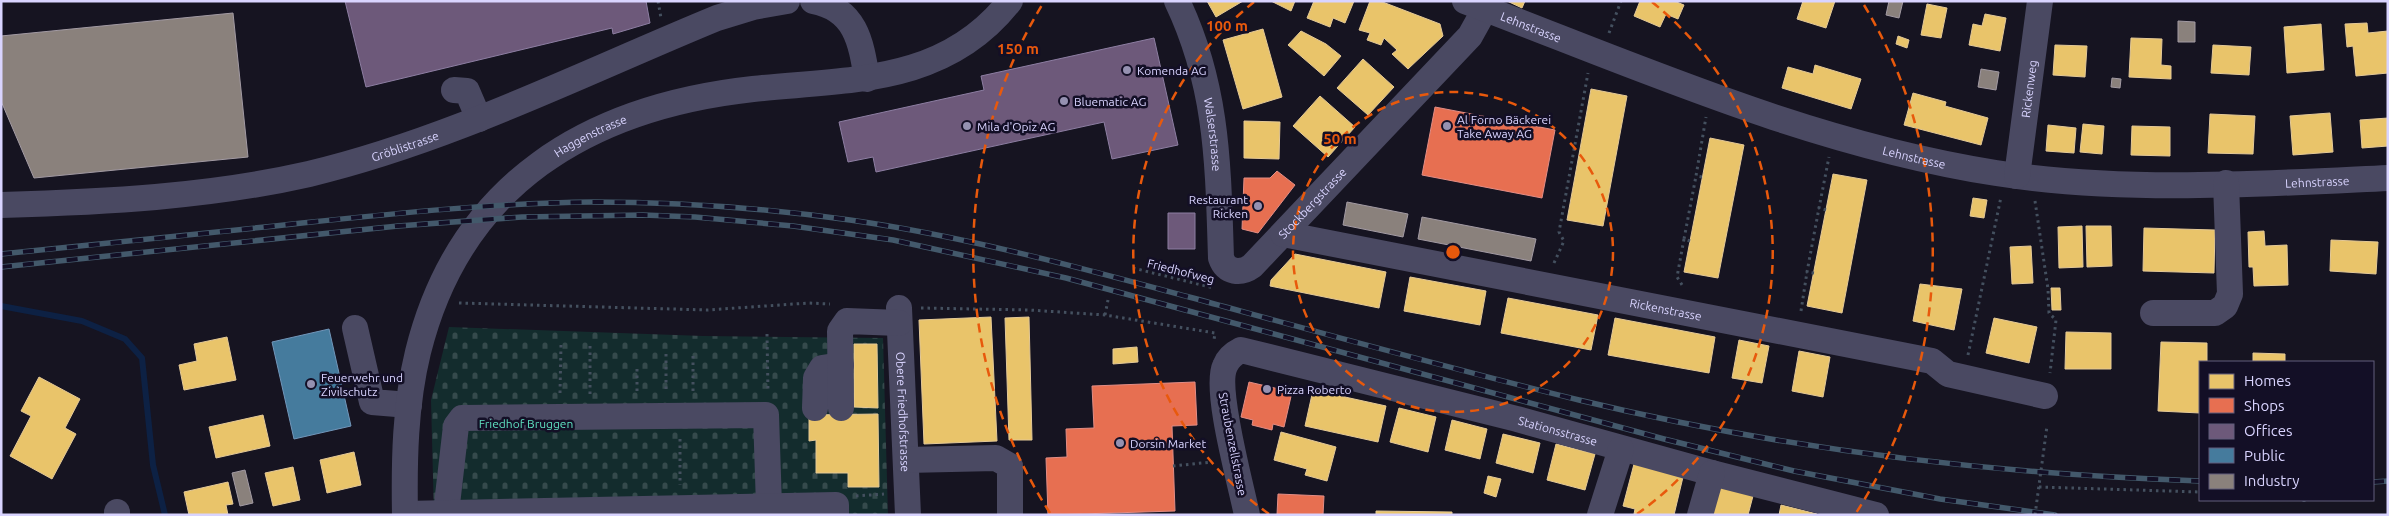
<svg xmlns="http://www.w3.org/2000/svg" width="2389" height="516" font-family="Ubuntu,sans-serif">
<defs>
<pattern id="cemetery-stones" width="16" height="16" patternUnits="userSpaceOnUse" patternTransform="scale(1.25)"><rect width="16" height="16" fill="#132c2d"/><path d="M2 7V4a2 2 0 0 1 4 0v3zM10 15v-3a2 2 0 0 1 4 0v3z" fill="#354a4c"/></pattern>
</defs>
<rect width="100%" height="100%" fill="#161421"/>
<!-- cemetery -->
<path fill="url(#cemetery-stones)" d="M 449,327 L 703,336 L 883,338 L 888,515 L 434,515 L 431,400 Z"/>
<!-- homes -->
<path fill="#e9c46a" stroke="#e4c997" d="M 1207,1 L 1243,1 L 1216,17 Z
M 1271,1 L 1295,1 L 1291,11 Z
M 1314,1 L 1354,1 L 1345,23 L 1333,18 L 1330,27 L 1307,18 Z
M 1370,1 L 1380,1 L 1440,24 L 1443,36 L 1408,69 L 1392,54 L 1397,50 L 1384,38 L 1381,45 L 1367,40 L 1370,33 L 1359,30 Z
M 1507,1 L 1525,1 L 1522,8 Z
M 1640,1 L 1674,1 L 1684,5 L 1678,19 L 1666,14 L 1660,27 L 1634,16 Z
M 1803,1 L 1835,1 L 1826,28 L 1797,19 Z
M 1927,4 L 1947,8 L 1941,38 L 1921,35 Z
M 1985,14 L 2006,18 L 2000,51 L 1969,45 L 1973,24 L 1982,26 Z
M 2367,23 L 2368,33 L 2388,31 L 2388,73 L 2356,76 L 2353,46 L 2347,47 L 2345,24 Z
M 2321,24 L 2324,70 L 2287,73 L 2284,27 Z
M 1263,29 L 1282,97 L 1243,109 L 1223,40 Z
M 1301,31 L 1326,44 L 1341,56 L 1324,76 L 1288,45 Z
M 1898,36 L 1909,40 L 1907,48 L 1896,44 Z
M 2131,38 L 2162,39 L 2161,65 L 2171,66 L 2171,79 L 2129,77 Z
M 2055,45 L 2087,46 L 2085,77 L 2053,75 Z
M 2213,45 L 2251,47 L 2249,75 L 2211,73 Z
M 1363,59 L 1394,87 L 1368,115 L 1337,88 Z
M 1815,65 L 1861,79 L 1851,109 L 1782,88 L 1788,67 L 1813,74 Z
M 1591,89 L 1627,96 L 1603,226 L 1567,220 Z
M 1913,93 L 1946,102 L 1945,106 L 1988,118 L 1981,145 L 1904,125 Z
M 1320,96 L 1355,127 L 1328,157 L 1293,126 Z
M 2330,113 L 2333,152 L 2293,155 L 2290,116 Z
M 2210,114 L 2255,116 L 2253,154 L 2208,153 Z
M 2388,118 L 2388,146 L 2362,148 L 2360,120 Z
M 1244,121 L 1280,122 L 1279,159 L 1244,158 Z
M 2083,124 L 2104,126 L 2102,154 L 2080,152 Z
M 2048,125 L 2076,128 L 2074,153 L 2046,151 Z
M 2132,126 L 2170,127 L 2170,156 L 2131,155 Z
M 1710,138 L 1744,145 L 1718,278 L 1684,272 Z
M 1833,174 L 1867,180 L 1842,313 L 1807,306 Z
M 1973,198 L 1987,200 L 1984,218 L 1970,216 Z
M 2082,226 L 2083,267 L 2059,268 L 2058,227 Z
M 2086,226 L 2111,226 L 2112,266 L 2087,267 Z
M 2144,228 L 2215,230 L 2214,273 L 2143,271 Z
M 2264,231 L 2265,246 L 2287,245 L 2288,285 L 2254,286 L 2253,267 L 2249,267 L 2248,232 Z
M 2331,240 L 2378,242 L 2376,274 L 2330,271 Z
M 2031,246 L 2033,283 L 2012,284 L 2010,247 Z
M 1295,254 L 1386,272 L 1379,308 L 1270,286 L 1271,280 Z
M 1410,277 L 1486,291 L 1480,325 L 1404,311 Z
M 1920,284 L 1962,289 L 1954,330 L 1913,321 Z
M 2051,288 L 2060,288 L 2061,310 L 2052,310 Z
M 1508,298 L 1598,315 L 1591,350 L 1501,333 Z
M 991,317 L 997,441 L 924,444 L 919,320 Z
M 1029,317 L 1032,440 L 1009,440 L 1005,318 Z
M 1615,318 L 1715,337 L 1709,373 L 1608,355 Z
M 1994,318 L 2037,327 L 2029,363 L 1986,353 Z
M 2066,332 L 2111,333 L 2111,369 L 2065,369 Z
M 227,337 L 236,380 L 184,390 L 179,365 L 197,361 L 194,344 Z
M 1739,340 L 1769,346 L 1762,383 L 1732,378 Z
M 2161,342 L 2207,343 L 2207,362 L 2200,362 L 2200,413 L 2158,411 Z
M 854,344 L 877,344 L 878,408 L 854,407 Z
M 1137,347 L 1138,362 L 1113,364 L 1113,349 Z
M 1799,351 L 1830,357 L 1823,397 L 1792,391 Z
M 2253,353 L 2285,354 L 2285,362 L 2253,362 Z
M 39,377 L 80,399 L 65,428 L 76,434 L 52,479 L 10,456 L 31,416 L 21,411 Z
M 1313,390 L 1386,406 L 1378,442 L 1305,426 Z
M 1399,408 L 1436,417 L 1428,452 L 1390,442 Z
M 878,414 L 879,487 L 848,487 L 848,473 L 816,473 L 816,440 L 809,441 L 809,415 Z
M 263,415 L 270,446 L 216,458 L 209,427 Z
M 1452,420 L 1487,429 L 1480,459 L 1445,450 Z
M 1281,432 L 1336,447 L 1327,481 L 1305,475 L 1307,469 L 1274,460 Z
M 1503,434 L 1540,443 L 1533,473 L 1496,463 Z
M 1556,444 L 1595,454 L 1585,490 L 1547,480 Z
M 354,452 L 361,485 L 327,493 L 320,460 Z
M 1634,464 L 1683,477 L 1674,515 L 1638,515 L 1634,514 L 1635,509 L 1623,506 Z
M 293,467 L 300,500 L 273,506 L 265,473 Z
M 1488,476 L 1501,479 L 1496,497 L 1484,493 Z
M 228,482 L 233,504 L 226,505 L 228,515 L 189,515 L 184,492 Z
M 1715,485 L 1753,496 L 1748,515 L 1706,515 Z
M 1781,505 L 1817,514 L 1817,515 L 1779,515 Z
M 1376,511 L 1452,512 L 1452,515 L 1376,515 Z"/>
<!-- shops -->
<path fill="#e76f51" stroke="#e38d85" d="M 1435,107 L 1555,130 L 1542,198 L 1422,175 Z
M 1277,171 L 1295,185 L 1258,233 L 1242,229 L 1244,178 L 1270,178 Z
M 1195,382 L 1197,425 L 1172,426 L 1175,511 L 1048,515 L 1046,458 L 1067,457 L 1066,429 L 1094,428 L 1092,386 Z
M 1249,382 L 1292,392 L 1284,427 L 1273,424 L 1272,430 L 1252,425 L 1253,420 L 1241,417 Z
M 1278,494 L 1324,496 L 1323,515 L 1277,515 Z"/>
<!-- offices -->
<path fill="#6d597a" stroke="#8d7ea2" d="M 345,1 L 646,1 L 650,23 L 613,34 L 612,28 L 366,87 Z
M 1154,38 L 1178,145 L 1112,159 L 1104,122 L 876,172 L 873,157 L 848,162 L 839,122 L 984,90 L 981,76 Z
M 1168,213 L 1195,213 L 1195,249 L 1168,249 Z"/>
<!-- public -->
<path fill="#457b9d" stroke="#7196ba" d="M 329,329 L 351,426 L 294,439 L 272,342 Z"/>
<!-- industry -->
<path fill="#8a817c" stroke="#a29aa3" d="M 1889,1 L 1903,1 L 1899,18 L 1886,15 Z
M 233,13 L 248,157 L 34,178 L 1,101 L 1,36 Z
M 2178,21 L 2195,22 L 2195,42 L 2178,42 Z
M 1981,69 L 1999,72 L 1996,90 L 1978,87 Z
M 2112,78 L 2121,79 L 2120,88 L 2111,87 Z
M 1347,202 L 1408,214 L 1403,237 L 1343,225 Z
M 1422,217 L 1536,239 L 1531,261 L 1418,239 Z
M 245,470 L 253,503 L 240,506 L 232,473 Z"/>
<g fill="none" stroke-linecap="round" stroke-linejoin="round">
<!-- stream -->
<path stroke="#0d2144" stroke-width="6" d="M 1,306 L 82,321 L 125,339 L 142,358 L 153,465 L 165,515"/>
<!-- path -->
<path stroke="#44505f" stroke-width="3" stroke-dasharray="2.5 4" stroke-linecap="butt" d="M 658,1 L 661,18
M 1609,33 L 1621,1
M 1702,177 L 1696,176 L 1706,117
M 2035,201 L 2048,289 L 2049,313 L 2056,320 L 2050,373
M 1826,210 L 1819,208 L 1829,157
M 1684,239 L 1677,277 L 1684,288
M 1690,241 L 1684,239 L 1696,176
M 1554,263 L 1564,241 L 1559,232 L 1588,73
M 1133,268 L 1214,288
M 1814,273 L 1807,272 L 1819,208
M 459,303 L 707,310 L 809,303 L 830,304
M 921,308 L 1029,310 L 1105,315 L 1215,333 L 1214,340
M 1801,311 L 1807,272
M 1105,315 L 1108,300
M 767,334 L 768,392
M 666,354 L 666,393
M 1968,355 L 2001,197
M 693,356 L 693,393
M 637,369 L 637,393
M 560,393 L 561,344
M 590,394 L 590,345
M 680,439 L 680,485
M 1173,466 L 1212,462
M 2039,487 L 2200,492
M 856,496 L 884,494
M 2304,502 L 2304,500"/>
<!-- minor -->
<g stroke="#4a4962" stroke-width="26">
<path d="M 813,1 C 856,9 861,42 867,79"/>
<path id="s1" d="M 1177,1 C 1218,87 1218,165 1221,258 C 1226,273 1241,274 1252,266 L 1470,36 L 1485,9"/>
<path id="s2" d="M 1465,1 C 1639,67 1811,144 1996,173 C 2123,193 2260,184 2388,178"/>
<path d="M 454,90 L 467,91 L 479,119"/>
<path id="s3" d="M 2017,176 L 2040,1"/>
<path id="s4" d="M 1,205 C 104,202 208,197 309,174 C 451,140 583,73 717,18 L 753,7 L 787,1"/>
<path id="s5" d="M 1283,234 L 1932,361 L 1948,374 L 2045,396"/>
<path id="s6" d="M 899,308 L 908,515"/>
<path d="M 2153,313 L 2215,313 L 2225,306 L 2230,294 L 2226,183"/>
<path d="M 355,328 L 372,402 L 409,405"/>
<path d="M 815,408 L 816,378 L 822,368 L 841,365"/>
<path d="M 841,408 L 840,331 L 847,321 L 899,323"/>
<path d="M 906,460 L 996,458 L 1010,466 L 1010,515"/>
<path d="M 117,512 L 117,515"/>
<path d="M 446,513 L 456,426 L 462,418 L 766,415 L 769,506"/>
<path d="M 405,514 L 836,505 L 836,515"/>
<path id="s7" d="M 405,515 C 404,461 405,405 418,352 C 460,183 589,107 753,89 C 848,79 945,85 1010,1"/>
<path id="s8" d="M 1247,515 C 1241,485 1214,389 1225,366 C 1228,358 1233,354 1241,350 L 1517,419 L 1712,473 L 1876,515"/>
<path d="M 1600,515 L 1621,449"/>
<path d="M 1700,515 L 1712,473"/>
</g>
<defs>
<path id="rail" d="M 1,254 C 102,244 202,234 302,223 C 399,213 496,203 593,202 C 679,202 765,208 850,220 C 964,236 1077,267 1189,297 C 1318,332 1448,368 1579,400 C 1782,449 1992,474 2200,481
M 1,267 L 398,226 L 522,217 L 643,215 L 695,217 L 793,226 L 893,240 L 1066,278 L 1664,439 L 1794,471 L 1940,499 L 2055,515
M 2373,482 L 2388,481"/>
</defs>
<!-- rail casing -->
<use href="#rail" stroke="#43596b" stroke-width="5.5"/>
<!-- rail -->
<use href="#rail" stroke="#130f26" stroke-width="4" stroke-dasharray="11" stroke-linecap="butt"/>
<!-- path-bridge -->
<path stroke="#44505f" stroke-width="3" stroke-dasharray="2.5 4" stroke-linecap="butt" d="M 2035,515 L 2047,426"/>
</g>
<!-- distance rings -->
<g fill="none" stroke="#e8590c" stroke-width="2.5" stroke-dasharray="9 6">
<circle cx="1453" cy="252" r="160"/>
<path d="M1269 514A320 320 0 0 1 1254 2M1652 2A320 320 0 0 1 1637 514"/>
<path d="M1050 513A480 480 0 0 1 1042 5M1864 5A480 480 0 0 1 1856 513"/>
</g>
<!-- markers -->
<g fill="#9591b1" stroke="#130f26" stroke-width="2">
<circle cx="1127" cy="70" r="5"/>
<circle cx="1064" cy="101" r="5"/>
<circle cx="967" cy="126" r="5"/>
<circle cx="1447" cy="126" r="5"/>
<circle cx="1258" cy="206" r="5"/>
<circle cx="311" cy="384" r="5"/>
<circle cx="1267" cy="389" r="5"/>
<circle cx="1120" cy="443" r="5"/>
</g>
<g text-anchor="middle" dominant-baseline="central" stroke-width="5" stroke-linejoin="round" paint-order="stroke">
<!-- street labels -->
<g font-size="12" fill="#d9d4ff" stroke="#130f26">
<text stroke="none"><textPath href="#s2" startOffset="71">Lehnstrasse</textPath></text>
<text stroke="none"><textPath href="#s3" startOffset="88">Rickenweg</textPath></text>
<text stroke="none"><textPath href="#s1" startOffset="139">Walserstrasse</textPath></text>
<text stroke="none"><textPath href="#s7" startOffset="451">Haggenstrasse</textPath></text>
<text stroke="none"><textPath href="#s4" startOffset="410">Gröblistrasse</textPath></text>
<text stroke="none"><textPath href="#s2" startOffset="476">Lehnstrasse</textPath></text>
<text stroke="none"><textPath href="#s2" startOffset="881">Lehnstrasse</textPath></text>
<text stroke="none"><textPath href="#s1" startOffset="388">Stockbergstrasse</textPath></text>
<text transform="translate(1181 271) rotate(14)">Friedhofweg</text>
<text stroke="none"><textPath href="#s5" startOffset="390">Rickenstrasse</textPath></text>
<text stroke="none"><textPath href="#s6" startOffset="104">Obere Friedhofstrasse</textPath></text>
<text stroke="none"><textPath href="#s8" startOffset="502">Stationsstrasse</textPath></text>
<text transform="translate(1233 444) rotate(79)">Straubenzellstrasse</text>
</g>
<!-- poi labels -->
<g font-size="12" fill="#d9d4ff" stroke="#130f26" text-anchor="start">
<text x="1137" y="70">Komenda AG</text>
<text x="1074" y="101">Bluematic AG</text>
<text x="1457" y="119">Al Forno Bäckerei<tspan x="1457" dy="14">Take Away AG</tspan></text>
<text x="977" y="126">Mila d'Opiz AG</text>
<text x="1248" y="199" text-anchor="end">Restaurant<tspan x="1248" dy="14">Ricken</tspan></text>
<text x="321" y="377">Feuerwehr und<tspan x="321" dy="14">Zivilschutz</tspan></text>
<text x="1277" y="389">Pizza Roberto</text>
<text x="1130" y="443">Dorsin Market</text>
</g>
<!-- park labels -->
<g font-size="12" fill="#5fe0c0" stroke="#130f26">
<text x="526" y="423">Friedhof Bruggen</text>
</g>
</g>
<circle cx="1453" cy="252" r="8" fill="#e8590c" stroke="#130f26" stroke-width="2.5"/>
<g font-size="15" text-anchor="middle" font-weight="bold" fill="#e8590c" stroke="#130f26" stroke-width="5" stroke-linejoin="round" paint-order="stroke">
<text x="1227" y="31">100 m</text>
<text x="1018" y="54">150 m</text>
<text x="1340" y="144">50 m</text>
</g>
<!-- border -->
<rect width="2389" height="516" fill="none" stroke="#d9d4ff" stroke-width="5"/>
<!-- legend -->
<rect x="2199" y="361" width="175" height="140" fill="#130f26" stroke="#625e7d"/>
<rect x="2209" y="374" width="25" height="15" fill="#e9c46a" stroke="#625e7d"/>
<text x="2244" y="386" font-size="15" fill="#d9d4ff">Homes</text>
<rect x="2209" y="398" width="25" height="15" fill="#e76f51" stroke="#625e7d"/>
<text x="2244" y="411" font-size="15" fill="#d9d4ff">Shops</text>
<rect x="2209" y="424" width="25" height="15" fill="#6d597a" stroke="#625e7d"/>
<text x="2244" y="436" font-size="15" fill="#d9d4ff">Offices</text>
<rect x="2209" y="448" width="25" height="15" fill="#457b9d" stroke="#625e7d"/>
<text x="2244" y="461" font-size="15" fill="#d9d4ff">Public</text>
<rect x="2209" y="474" width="25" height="15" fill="#8a817c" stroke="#625e7d"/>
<text x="2244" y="486" font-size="15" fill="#d9d4ff">Industry</text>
</svg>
